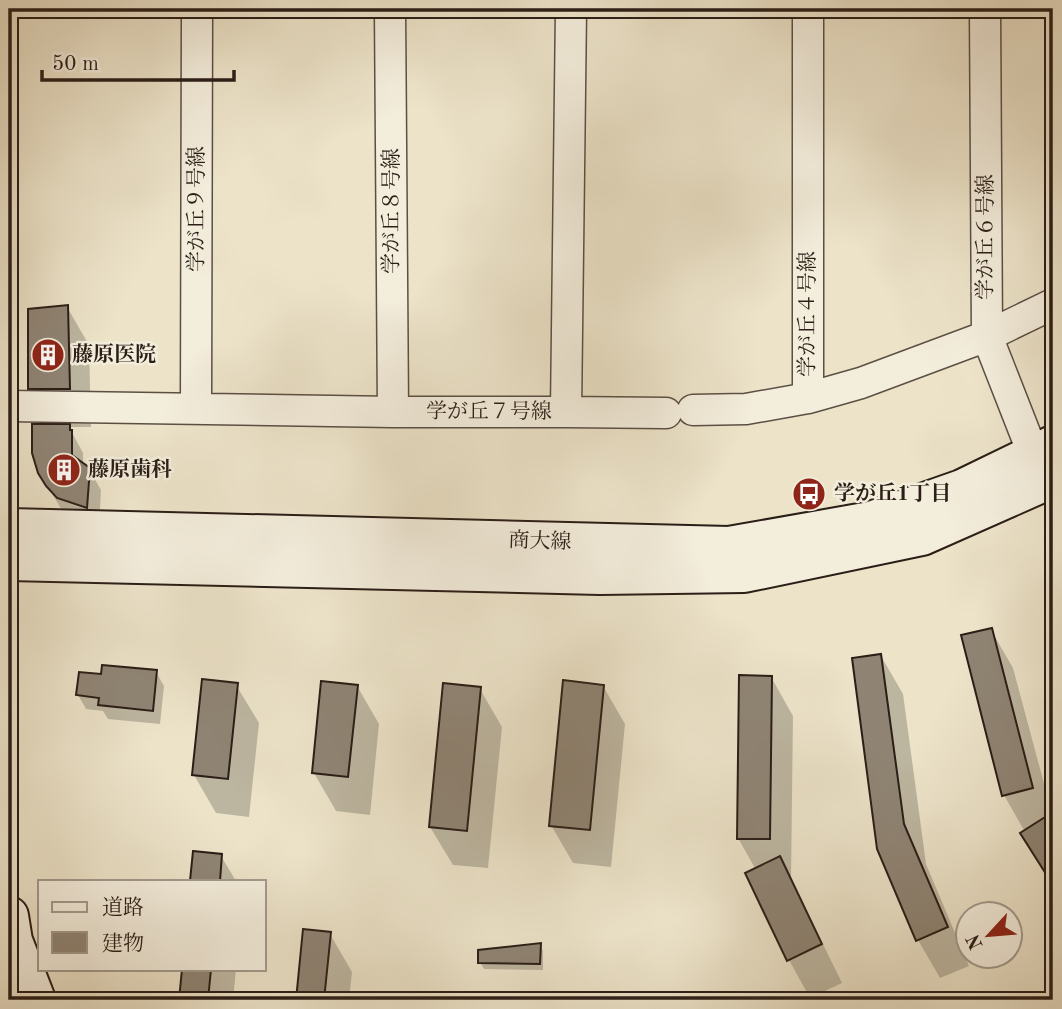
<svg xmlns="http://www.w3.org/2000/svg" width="1062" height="1009" font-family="'Old Standard TT','Noto Serif JP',serif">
<rect width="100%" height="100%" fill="#ece3c9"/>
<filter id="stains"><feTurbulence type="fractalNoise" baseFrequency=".00286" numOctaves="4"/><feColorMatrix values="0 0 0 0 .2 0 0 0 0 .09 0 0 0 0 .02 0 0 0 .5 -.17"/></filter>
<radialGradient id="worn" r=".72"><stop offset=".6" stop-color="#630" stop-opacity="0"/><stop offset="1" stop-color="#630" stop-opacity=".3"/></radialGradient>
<!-- shadow -->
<path fill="#0003" d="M 67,307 L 89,345 L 91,427 L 69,427 L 83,453 L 83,465 L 89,469 L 101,490 L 99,528 L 71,518 L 60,507 L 40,473 L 51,426 L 30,388 Z
M 991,630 L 1013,668 L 1053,817 L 1053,885 L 1023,834 L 1025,832 L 1004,795 Z
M 881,656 L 903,694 L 926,864 L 969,966 L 940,978 L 918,940 Z
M 156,672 L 164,686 L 160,724 L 108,719 L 103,711 L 86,709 L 78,695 Z
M 771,677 L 793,716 L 791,879 L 842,983 L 810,998 L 789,960 L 756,870 L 738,838 Z
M 236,685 L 259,723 L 249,817 L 216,813 L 194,775 Z
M 357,686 L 379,724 L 370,815 L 336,811 L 314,773 Z
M 603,686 L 625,724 L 611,867 L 573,863 L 551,825 Z
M 480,689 L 502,727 L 488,868 L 453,865 L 430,827 Z
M 195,853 L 221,856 L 236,881 L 192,881 Z
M 305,931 L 330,934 L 352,972 L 349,1000 L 298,1000 Z
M 540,944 L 543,951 L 543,970 L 484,969 L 480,962 Z
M 184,969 L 236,969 L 233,1000 L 180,1000 Z"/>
<!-- building -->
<path fill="#8f8474" stroke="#2b1e17" stroke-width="2" d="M 68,305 L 70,389 L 28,389 L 28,309 Z
M 32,424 L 70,424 L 70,430 L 72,430 L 72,455 L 90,468 L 87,508 L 57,498 L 46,486 L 38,473 L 32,453 Z
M 992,628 L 1033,788 L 1002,796 L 961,635 Z
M 881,654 L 904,824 L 948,927 L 916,941 L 877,849 L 852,658 Z
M 102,665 L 157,670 L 153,711 L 98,705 L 99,698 L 76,695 L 79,672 L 101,674 Z
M 739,675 L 772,676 L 770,839 L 737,839 Z
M 202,679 L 238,683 L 228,779 L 192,775 Z
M 563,680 L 604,685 L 590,830 L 549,826 Z
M 321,681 L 358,685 L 348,777 L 312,773 Z
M 443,683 L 481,687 L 467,831 L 429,827 Z
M 1053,812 L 1053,885 L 1020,833 Z
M 193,851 L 222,854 L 220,881 L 190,881 Z
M 780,856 L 822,944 L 787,961 L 745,873 Z
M 303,929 L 331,932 L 324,1000 L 296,1000 Z
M 541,943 L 540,964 L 478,963 L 478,950 Z
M 182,969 L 211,969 L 208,1000 L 179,1000 Z"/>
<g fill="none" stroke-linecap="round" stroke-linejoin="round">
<defs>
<path id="street" d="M 390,9 L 393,412
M 808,9 L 808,398 L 861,383 L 987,336 L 1053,304
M 985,9 L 987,336 L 1034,456
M 9,406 L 393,412 L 566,412 L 571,9
M 196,409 L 197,9
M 693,410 L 746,409 L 808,398
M 566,412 L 666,413"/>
<path id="secondary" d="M 9,528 L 729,546 L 871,521 L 962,489 L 1053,445
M 9,561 L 600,575 L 744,573 L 922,536 L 1053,478
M 9,916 L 13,941 L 36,1000"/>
</defs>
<!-- street casing -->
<use href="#street" stroke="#5b4f44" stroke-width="33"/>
<!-- secondary casing -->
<use href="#secondary" stroke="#2b1e17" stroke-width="42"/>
<!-- street -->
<use href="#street" stroke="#f3eddc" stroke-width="30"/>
<!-- secondary -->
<use href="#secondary" stroke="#f3eddc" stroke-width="38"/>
</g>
<!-- icons -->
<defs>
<symbol id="building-disc" viewBox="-11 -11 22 22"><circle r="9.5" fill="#8f2418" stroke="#f3eddc"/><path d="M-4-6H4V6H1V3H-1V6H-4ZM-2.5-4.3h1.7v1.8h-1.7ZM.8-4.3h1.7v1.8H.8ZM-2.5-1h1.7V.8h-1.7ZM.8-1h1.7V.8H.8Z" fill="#fff"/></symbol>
<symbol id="bus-disc" viewBox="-11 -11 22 22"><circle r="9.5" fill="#8f2418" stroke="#f3eddc"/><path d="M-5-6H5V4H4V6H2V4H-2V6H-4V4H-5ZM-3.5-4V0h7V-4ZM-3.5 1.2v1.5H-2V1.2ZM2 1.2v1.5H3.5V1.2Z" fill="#fff"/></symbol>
</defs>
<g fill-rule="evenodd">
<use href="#building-disc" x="29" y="336" width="38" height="38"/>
<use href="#building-disc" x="45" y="451" width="38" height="38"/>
<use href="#bus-disc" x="790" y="475" width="38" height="38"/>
</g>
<g text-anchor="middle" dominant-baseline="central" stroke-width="5" stroke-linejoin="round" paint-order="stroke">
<!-- street labels -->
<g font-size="21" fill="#2b1e17" stroke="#f3eddc">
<text transform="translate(197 209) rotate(-90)">学が丘９号線</text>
<text transform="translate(392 211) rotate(-90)">学が丘８号線</text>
<text transform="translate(986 237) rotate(-90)">学が丘６号線</text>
<text transform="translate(808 314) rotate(-90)">学が丘４号線</text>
<text x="489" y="412">学が丘７号線</text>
<text transform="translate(540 542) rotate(2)">商大線</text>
</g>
<!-- poi labels -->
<g font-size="21" font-weight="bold" fill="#2b1e17" stroke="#f3eddc" text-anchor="start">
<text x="72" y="355">藤原医院</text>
<text x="88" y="470">藤原歯科</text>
<text x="834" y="494">学が丘1丁目</text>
</g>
</g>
<!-- margin -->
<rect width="1062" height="1009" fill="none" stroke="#ece3c9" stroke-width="35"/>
<rect x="10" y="10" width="1041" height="988" fill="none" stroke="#2b1e17" stroke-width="3.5"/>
<rect x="18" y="18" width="1027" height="974" fill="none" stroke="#2b1e17" stroke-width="2"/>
<!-- legend -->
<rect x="38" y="880" width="228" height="91" fill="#f3eddc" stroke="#a39a8d" stroke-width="2"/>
<rect x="52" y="902" width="35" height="10" fill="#f3eddc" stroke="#a39a8d" stroke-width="2"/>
<text x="102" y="914" font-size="21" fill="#2b1e17">道路</text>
<rect x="52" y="932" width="35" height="21" fill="#8f8474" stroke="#a39a8d" stroke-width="2"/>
<text x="102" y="950" font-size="21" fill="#2b1e17">建物</text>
<!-- north arrow -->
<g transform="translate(989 935) rotate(244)"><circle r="33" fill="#f3eddc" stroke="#a39a8d" stroke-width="2"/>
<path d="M0-5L12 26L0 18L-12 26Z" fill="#8f2418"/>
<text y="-10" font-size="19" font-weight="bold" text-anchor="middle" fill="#2b1e17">N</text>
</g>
<!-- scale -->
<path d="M42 70v10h192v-10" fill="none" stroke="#2b1e17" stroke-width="3.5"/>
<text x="52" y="70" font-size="21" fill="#2b1e17" stroke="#f3eddc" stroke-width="5" paint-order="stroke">50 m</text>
<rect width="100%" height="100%" filter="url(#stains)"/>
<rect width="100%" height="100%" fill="url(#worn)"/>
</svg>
